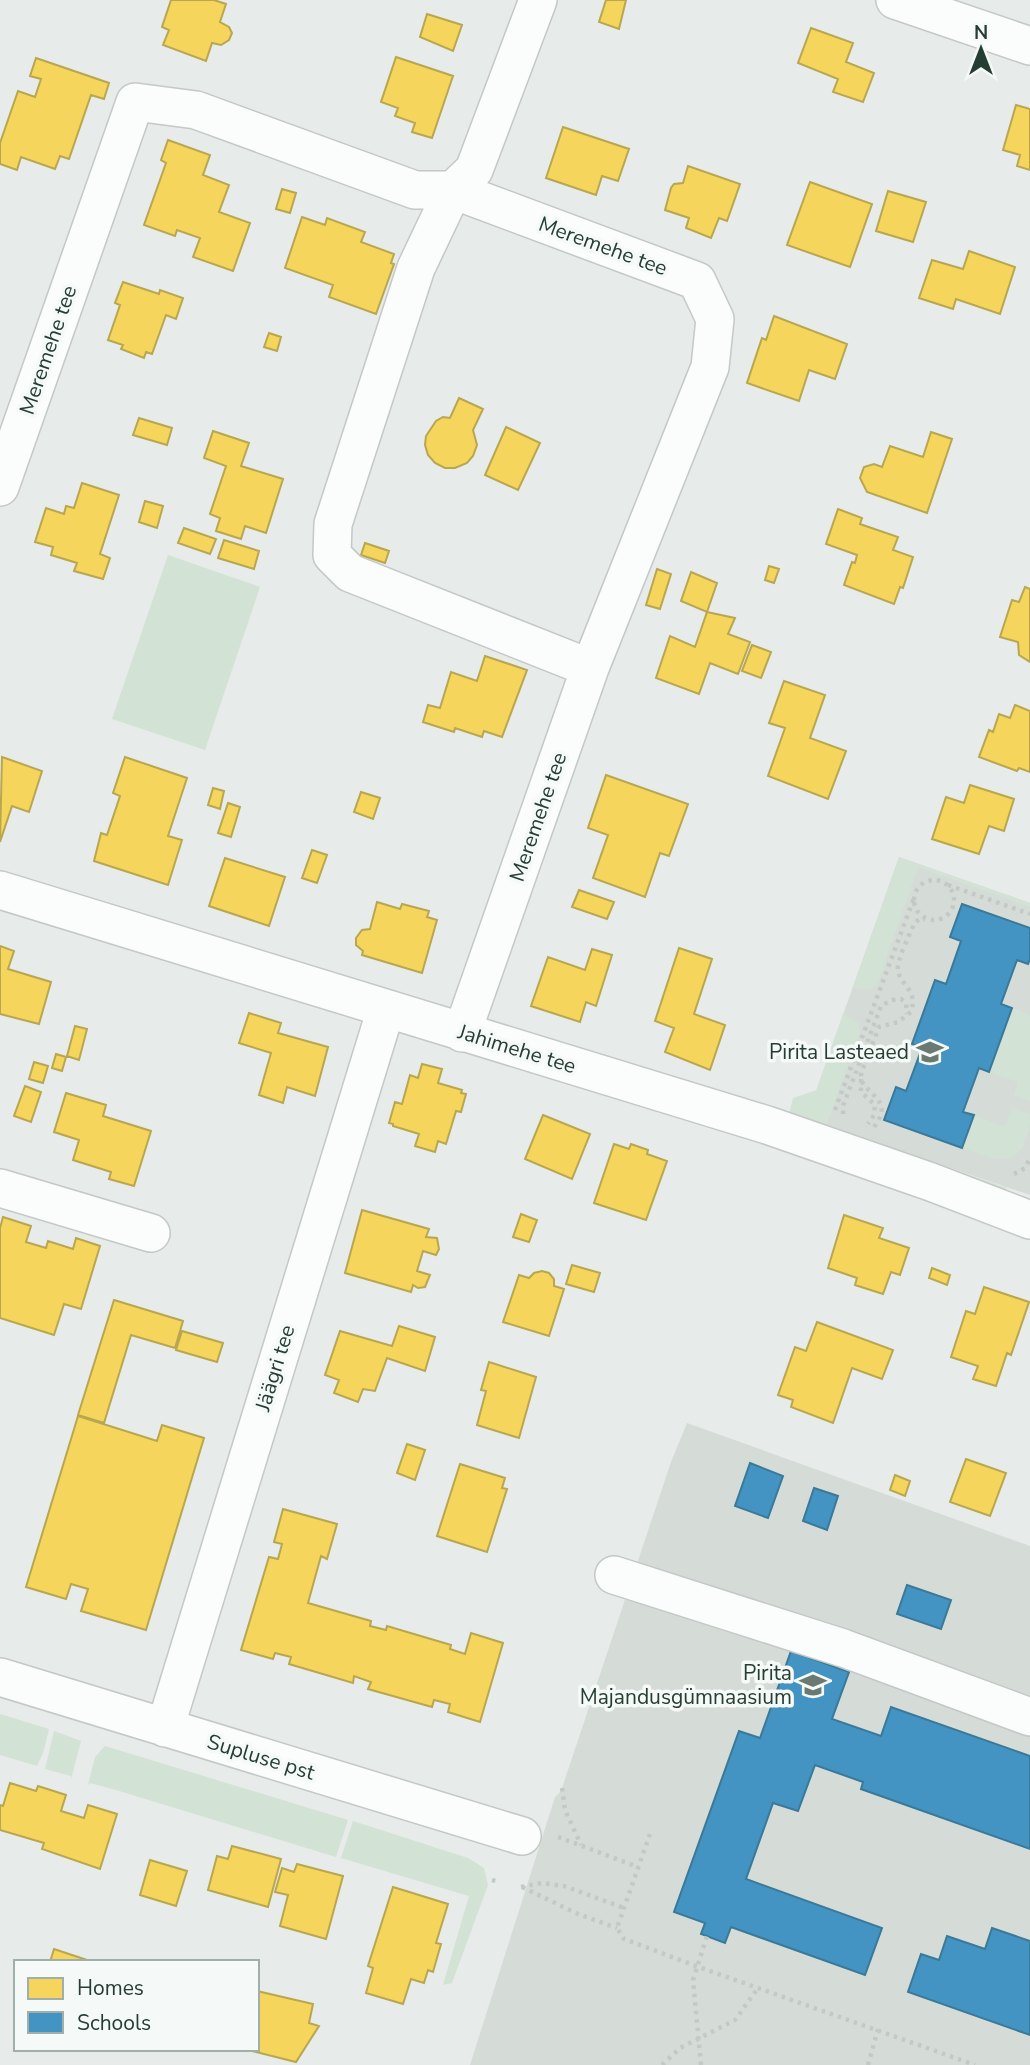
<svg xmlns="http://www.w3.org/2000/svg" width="1030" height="2065" font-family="'Nunito Sans',sans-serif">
<rect width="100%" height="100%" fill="#e7ebe9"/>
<!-- built -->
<path fill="#d5dcd8" d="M 899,857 L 1030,903 L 1030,1195 L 806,1119 Z
M 687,1423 L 1030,1546 L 1030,2065 L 470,2065 L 555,1797 L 561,1791 L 671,1462 Z"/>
<!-- green -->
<path fill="#d2e2d5" d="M 168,555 L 260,587 L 205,750 L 112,719 Z
M 899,857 L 1030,903 L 1030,907 L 918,867 L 877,985 L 869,990 L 853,988 Z
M 1012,1008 L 1030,1015 L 1030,1101 L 1014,1096 L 1018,1082 L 989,1072 Z
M 843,1014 L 858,1023 L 860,1030 L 826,1126 L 1007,1188 L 1005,1192 L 789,1114 L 793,1098 L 817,1090 Z
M 1012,1108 L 1030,1114 C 1030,1124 1028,1132 1025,1141 C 1014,1171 984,1155 962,1148 L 974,1115 L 1005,1127 Z
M 0,1714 L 49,1729 L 43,1753 L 37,1766 L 0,1755 Z
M 54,1731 L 81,1741 L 71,1779 L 71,1776 L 45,1769 Z
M 105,1746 L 348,1820 L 336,1857 L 116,1790 L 90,1783 L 88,1785 L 95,1757 Z
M 353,1821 L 468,1858 L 484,1868 L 488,1885 L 452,1983 L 443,1985 L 469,1896 L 341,1858 Z"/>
<!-- homes -->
<path fill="#f6d55c" stroke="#b8a750" stroke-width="2" d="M 171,0 L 214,0 L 226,4 L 220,22 L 229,27 L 232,33 L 229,40 L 221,45 L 212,43 L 206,61 L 163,45 L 169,30 L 162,27 Z
M 606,0 L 626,0 L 619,29 L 599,22 Z
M 427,14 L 462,25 L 453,51 L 420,37 Z
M 811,28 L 853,43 L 846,62 L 874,73 L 863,102 L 833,92 L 838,79 L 798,63 Z
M 396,57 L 453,76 L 432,138 L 412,132 L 415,123 L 395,116 L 398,108 L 381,102 Z
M 36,58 L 109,83 L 104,99 L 91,95 L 69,159 L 60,156 L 55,169 L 21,157 L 17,170 L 0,164 L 0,143 L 18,91 L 35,97 L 41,79 L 30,76 Z
M 1016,105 L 1030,109 L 1030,170 L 1017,166 L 1020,155 L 1003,150 Z
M 563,127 L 629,149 L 618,181 L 602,176 L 596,195 L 546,178 Z
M 168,140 L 210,155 L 203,175 L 229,185 L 219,212 L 250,223 L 233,271 L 193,257 L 200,238 L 177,230 L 175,236 L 144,225 L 166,163 L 161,160 Z
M 688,166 L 740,184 L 727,221 L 719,218 L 711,238 L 686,228 L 689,218 L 665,210 L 671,188 L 674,184 L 683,183 Z
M 810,182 L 872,204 L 850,267 L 787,245 Z
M 282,189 L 296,193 L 290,213 L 276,209 Z
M 888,191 L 926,202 L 913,242 L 876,231 Z
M 302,217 L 325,225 L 327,218 L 365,232 L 361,242 L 394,254 L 391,263 L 394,264 L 376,314 L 329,297 L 333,285 L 285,268 Z
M 969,251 L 1015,267 L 1000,314 L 956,299 L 953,309 L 919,298 L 932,260 L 963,269 Z
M 123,282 L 159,294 L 160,290 L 183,298 L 176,319 L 166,315 L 152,354 L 146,352 L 144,358 L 121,349 L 123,345 L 108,340 L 120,305 L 115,303 Z
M 774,316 L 847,344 L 835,379 L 809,370 L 799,401 L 747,383 L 762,338 L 766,340 Z
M 269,333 L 281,337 L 277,351 L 264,347 Z
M 459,398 L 483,409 L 473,430 L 477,445 L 473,456 L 467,463 L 455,468 L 445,468 L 435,463 L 428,455 L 425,445 L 426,436 L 436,421 L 443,417 L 450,418 Z
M 139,418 L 172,428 L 167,445 L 133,435 Z
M 506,427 L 540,443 L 518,490 L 485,475 Z
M 213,431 L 249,443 L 241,466 L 283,479 L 266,533 L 245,526 L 241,539 L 216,531 L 220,518 L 210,514 L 226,466 L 204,458 Z
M 931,432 L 952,439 L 927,513 L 867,492 L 860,478 L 864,467 L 874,464 L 882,467 L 890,446 L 923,457 Z
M 82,483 L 119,495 L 100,554 L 110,558 L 103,579 L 74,571 L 77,563 L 51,555 L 53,547 L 35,542 L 46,508 L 64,514 L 66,506 L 74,508 Z
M 145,501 L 163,506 L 157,528 L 139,522 Z
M 838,509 L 862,518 L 860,524 L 898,537 L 893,550 L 913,557 L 903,588 L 900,587 L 894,604 L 844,585 L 852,562 L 855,563 L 857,555 L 826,544 Z
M 184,528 L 216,539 L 210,554 L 178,543 Z
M 224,540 L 259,551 L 254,569 L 218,558 Z
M 365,543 L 389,551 L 385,563 L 361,555 Z
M 769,566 L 779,569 L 774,583 L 765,580 Z
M 657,569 L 671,574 L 660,609 L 646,605 Z
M 691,572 L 717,583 L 707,612 L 681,601 Z
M 1025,587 L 1030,589 L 1030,662 L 1019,655 L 1018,642 L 1000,637 L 1012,600 L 1019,602 Z
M 707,612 L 735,618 L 728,634 L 750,642 L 738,674 L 710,663 L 699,694 L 656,678 L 670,636 L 695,647 Z
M 752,645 L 771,652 L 761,678 L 742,671 Z
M 485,656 L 527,670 L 502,737 L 484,731 L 482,737 L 455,728 L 454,732 L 423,722 L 428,705 L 440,708 L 451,672 L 477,681 Z
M 784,681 L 825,695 L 810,738 L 846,751 L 828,799 L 768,776 L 785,728 L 769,723 Z
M 1015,705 L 1030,711 L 1030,772 L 1019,768 L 1017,771 L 979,757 L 989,730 L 993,732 L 999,714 L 1010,718 Z
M 2,757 L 42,771 L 29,812 L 12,806 L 0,842 Z
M 125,757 L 187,778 L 168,836 L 182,840 L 168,885 L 94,861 L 101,833 L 107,835 L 120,796 L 113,793 Z
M 606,775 L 688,804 L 669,856 L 660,853 L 645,897 L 593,878 L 608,835 L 588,828 Z
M 970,785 L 1014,799 L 1004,831 L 989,826 L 979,854 L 932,839 L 946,797 L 964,803 Z
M 213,788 L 224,791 L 220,809 L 208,805 Z
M 361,792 L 380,798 L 373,819 L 354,812 Z
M 228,803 L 240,807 L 231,837 L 218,833 Z
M 312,850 L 327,855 L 317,883 L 302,878 Z
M 225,858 L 285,877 L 269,926 L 209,906 Z
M 579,890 L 614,902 L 607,919 L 572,907 Z
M 377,902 L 400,909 L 402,904 L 429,911 L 427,917 L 437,920 L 422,973 L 362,955 L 363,951 L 356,945 L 356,938 L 362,930 L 370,929 Z
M 0,946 L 14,951 L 8,969 L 51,982 L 39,1024 L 0,1014 Z
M 679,948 L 712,959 L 694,1014 L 725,1025 L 710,1070 L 665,1052 L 674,1028 L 655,1021 Z
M 592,949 L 612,955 L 596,1006 L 586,1002 L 580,1022 L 531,1006 L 548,957 L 585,970 Z
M 249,1013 L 281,1023 L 278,1033 L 328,1047 L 315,1096 L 287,1087 L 283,1103 L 259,1095 L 271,1053 L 239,1043 Z
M 75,1026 L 87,1029 L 79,1060 L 67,1056 Z
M 56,1054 L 66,1057 L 62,1071 L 52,1068 Z
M 34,1062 L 48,1066 L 43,1083 L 29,1079 Z
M 422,1064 L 442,1069 L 438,1083 L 462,1090 L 461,1093 L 466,1094 L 461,1112 L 456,1111 L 446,1144 L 438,1141 L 435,1152 L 415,1146 L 419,1134 L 393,1126 L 393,1124 L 389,1123 L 395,1102 L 402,1104 L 410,1075 L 418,1078 Z
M 25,1086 L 41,1092 L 31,1122 L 14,1116 Z
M 66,1093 L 106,1105 L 103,1116 L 151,1131 L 134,1186 L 109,1179 L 111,1172 L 73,1160 L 79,1140 L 54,1132 Z
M 543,1115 L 590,1134 L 572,1179 L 525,1159 Z
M 614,1144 L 629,1149 L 631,1144 L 648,1150 L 647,1154 L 667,1161 L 646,1220 L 594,1203 Z
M 362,1210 L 429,1229 L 426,1237 L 437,1238 L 439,1249 L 436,1255 L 423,1251 L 417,1271 L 430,1275 L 425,1287 L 418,1288 L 413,1285 L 411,1292 L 345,1273 Z
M 521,1214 L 537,1220 L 529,1242 L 513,1237 Z
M 844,1215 L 883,1228 L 879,1238 L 909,1248 L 900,1275 L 891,1272 L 883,1294 L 855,1285 L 857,1278 L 828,1268 Z
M 3,1217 L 31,1226 L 26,1242 L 46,1248 L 48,1241 L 73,1249 L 76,1238 L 100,1246 L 81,1309 L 64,1304 L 54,1335 L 0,1318 L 0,1228 Z
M 572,1265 L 600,1273 L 594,1292 L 566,1284 Z
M 932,1268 L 950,1275 L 947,1285 L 929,1278 Z
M 542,1271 L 549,1273 L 554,1279 L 554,1286 L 564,1289 L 549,1336 L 503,1322 L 519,1275 L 529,1278 L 534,1273 Z
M 984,1287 L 1029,1302 L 1011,1355 L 1007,1353 L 996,1386 L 973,1379 L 978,1366 L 951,1357 L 966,1311 L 975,1314 Z
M 114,1300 L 183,1321 L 175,1348 L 131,1335 L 104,1423 L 78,1415 Z
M 817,1322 L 893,1350 L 882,1379 L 852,1368 L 833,1423 L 791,1407 L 793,1400 L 778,1395 L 795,1347 L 806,1351 Z
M 399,1326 L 435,1337 L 425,1371 L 387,1358 L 375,1391 L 363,1389 L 358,1402 L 334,1393 L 339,1380 L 325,1375 L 340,1331 L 392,1346 Z
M 182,1331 L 223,1343 L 217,1362 L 176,1350 Z
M 489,1362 L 536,1377 L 519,1438 L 477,1425 L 486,1391 L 481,1390 Z
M 78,1416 L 157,1441 L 162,1425 L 204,1438 L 146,1630 L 81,1611 L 88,1589 L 71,1584 L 66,1599 L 26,1587 Z
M 407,1444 L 425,1450 L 415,1480 L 397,1473 Z
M 966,1459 L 1006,1473 L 990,1516 L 950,1502 Z
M 460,1464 L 505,1478 L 502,1488 L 507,1489 L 487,1552 L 437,1536 Z
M 895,1475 L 910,1481 L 905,1496 L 890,1490 Z
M 283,1509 L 337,1524 L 327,1559 L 321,1556 L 308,1603 L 371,1621 L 370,1626 L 386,1630 L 387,1626 L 451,1645 L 450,1649 L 465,1654 L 471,1633 L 503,1643 L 480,1722 L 448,1712 L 450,1704 L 434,1700 L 432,1707 L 368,1689 L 371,1682 L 354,1676 L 353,1683 L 289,1664 L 291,1657 L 275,1653 L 273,1659 L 241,1650 L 269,1557 L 278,1559 L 282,1544 L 274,1542 Z
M 10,1783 L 36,1791 L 38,1786 L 66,1795 L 61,1811 L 84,1818 L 88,1805 L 117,1814 L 100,1869 L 42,1849 L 44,1843 L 0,1830 L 0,1805 L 3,1806 Z
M 232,1846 L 281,1859 L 268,1907 L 208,1890 L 217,1856 L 228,1859 Z
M 150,1860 L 187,1871 L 176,1906 L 140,1895 Z
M 297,1864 L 343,1876 L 326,1939 L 280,1926 L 288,1895 L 275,1892 L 282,1868 L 294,1872 Z
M 393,1887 L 448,1904 L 436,1943 L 441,1944 L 433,1972 L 428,1970 L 424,1983 L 411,1979 L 403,2004 L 366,1993 L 373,1968 L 368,1966 Z
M 54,1949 L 93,1962 L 50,1962 Z
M 257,1991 L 313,2004 L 309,2023 L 319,2026 L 296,2062 L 244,2049 L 257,2049 Z"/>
<!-- schools -->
<path fill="#4393c3" stroke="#3a7998" stroke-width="2" d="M 962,904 L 1030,928 L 1030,959 L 1028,964 L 1017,960 L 1001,1004 L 1012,1008 L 989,1072 L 979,1068 L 963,1112 L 974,1115 L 962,1148 L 884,1120 L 896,1087 L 906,1091 L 922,1048 L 912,1044 L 935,980 L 946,984 L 961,941 L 950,937 Z
M 750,1463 L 783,1476 L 768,1518 L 735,1506 Z
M 814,1488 L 838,1496 L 827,1530 L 803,1521 Z
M 907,1585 L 951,1600 L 941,1629 L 897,1614 Z
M 791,1651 L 849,1672 L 832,1719 L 881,1736 L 891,1707 L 1030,1756 L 1030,1849 L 861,1789 L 863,1782 L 815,1765 L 798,1811 L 773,1803 L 746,1879 L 882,1928 L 865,1975 L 731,1927 L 725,1943 L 701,1934 L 705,1923 L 674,1912 L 739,1731 L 760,1738 Z
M 992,1928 L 1030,1941 L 1030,2035 L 908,1992 L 921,1954 L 939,1960 L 947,1936 L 985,1949 Z"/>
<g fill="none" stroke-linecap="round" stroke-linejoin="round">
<defs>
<path id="minor" d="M 538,0 L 474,170 L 453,190 L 416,268 L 333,524 L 332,555 L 350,573 L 590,668
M 895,0 L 1030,46
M 0,487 L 135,102 L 196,110 L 415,190 L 453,190 L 697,281 L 715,319 L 710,367 L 590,668 L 462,1033
M 0,890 L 767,1125 L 931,1182 L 1030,1220
M 0,1188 L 151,1233
M 614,1575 L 843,1648 L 1030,1717
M 0,1677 L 522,1836
M 165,1728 L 386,1009"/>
</defs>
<!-- minor casing -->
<use href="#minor" stroke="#c4c8c6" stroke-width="40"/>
<!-- path -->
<path stroke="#c3cac6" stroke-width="4.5" stroke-dasharray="3.5 5" stroke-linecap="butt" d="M914 900a20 20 0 1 1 40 0a20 20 0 1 1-40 0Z
M 948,885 L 1030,914
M 861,1079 L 861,1092 L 875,1105 L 874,1115 L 868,1124
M 835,1110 L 914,898
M 843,1114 L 843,1106 L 881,1006 L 892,1000 L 901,999 L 906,1003 L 907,1014
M 874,1127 C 892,1103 874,1099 862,1082 L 861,1073 L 879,1027 L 898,1022 L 911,1012 C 918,989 902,988 898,971 C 896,961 910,934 914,924 L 919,919 L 925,919
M 1014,1174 L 1025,1168 L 1030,1158
M 562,1788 L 565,1810 L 581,1845
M 650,1834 L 617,1928 L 624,1939 L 696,1966 L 975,2065
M 558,1837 L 638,1867
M 492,1880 L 496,1881
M 521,1887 L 542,1883 L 564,1886 L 624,1908
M 522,1887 L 578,1914 L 617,1928
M 662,2065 L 680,2048 L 735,2020 L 758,1988
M 701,2065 L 693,1980 L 707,1936
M 868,2065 L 878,2029"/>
<!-- minor -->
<use href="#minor" stroke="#fbfcfc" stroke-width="37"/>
</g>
<!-- icons -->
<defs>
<symbol id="school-bare" viewBox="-9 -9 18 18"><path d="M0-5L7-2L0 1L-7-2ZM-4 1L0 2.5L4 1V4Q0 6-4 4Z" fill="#6a7a73" stroke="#f5f9f7" stroke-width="2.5" paint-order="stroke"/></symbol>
</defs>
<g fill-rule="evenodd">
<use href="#school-bare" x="911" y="1033" width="38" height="38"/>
<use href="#school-bare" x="794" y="1666" width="38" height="38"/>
</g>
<g text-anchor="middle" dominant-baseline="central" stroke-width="7" stroke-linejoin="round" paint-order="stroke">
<!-- street labels -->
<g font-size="21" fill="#263d34" stroke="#f5f9f7">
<text transform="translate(603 246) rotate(20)">Meremehe tee</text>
<text transform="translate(48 350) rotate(-71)">Meremehe tee</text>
<text transform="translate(538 817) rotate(-71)">Meremehe tee</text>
<text transform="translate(517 1049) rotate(17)">Jahimehe tee</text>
<text transform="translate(275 1368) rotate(-73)">Jäägri tee</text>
<text transform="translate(261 1757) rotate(17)">Supluse pst</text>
</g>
<!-- poi labels -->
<g font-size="21" fill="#263d34" stroke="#f5f9f7" text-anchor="end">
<text x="909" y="1052">Pirita Lasteaed</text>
<text x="792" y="1673">Pirita<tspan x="792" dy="24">Majandusgümnaasium</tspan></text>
</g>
</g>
<!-- legend -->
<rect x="14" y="1960" width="245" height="91" fill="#f5f9f7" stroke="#a2aea9" stroke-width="2"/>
<rect x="28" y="1978" width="35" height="21" fill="#f6d55c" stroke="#a2aea9" stroke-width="2"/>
<text x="77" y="1995" font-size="21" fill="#263d34">Homes</text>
<rect x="28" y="2012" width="35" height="21" fill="#4393c3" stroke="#a2aea9" stroke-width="2"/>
<text x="77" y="2030" font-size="21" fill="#263d34">Schools</text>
<!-- north arrow -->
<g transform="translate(981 49)" stroke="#f5f9f7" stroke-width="5" paint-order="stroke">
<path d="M0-5L12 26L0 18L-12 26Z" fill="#263d34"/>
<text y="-10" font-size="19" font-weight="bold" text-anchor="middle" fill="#263d34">N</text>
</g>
</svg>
